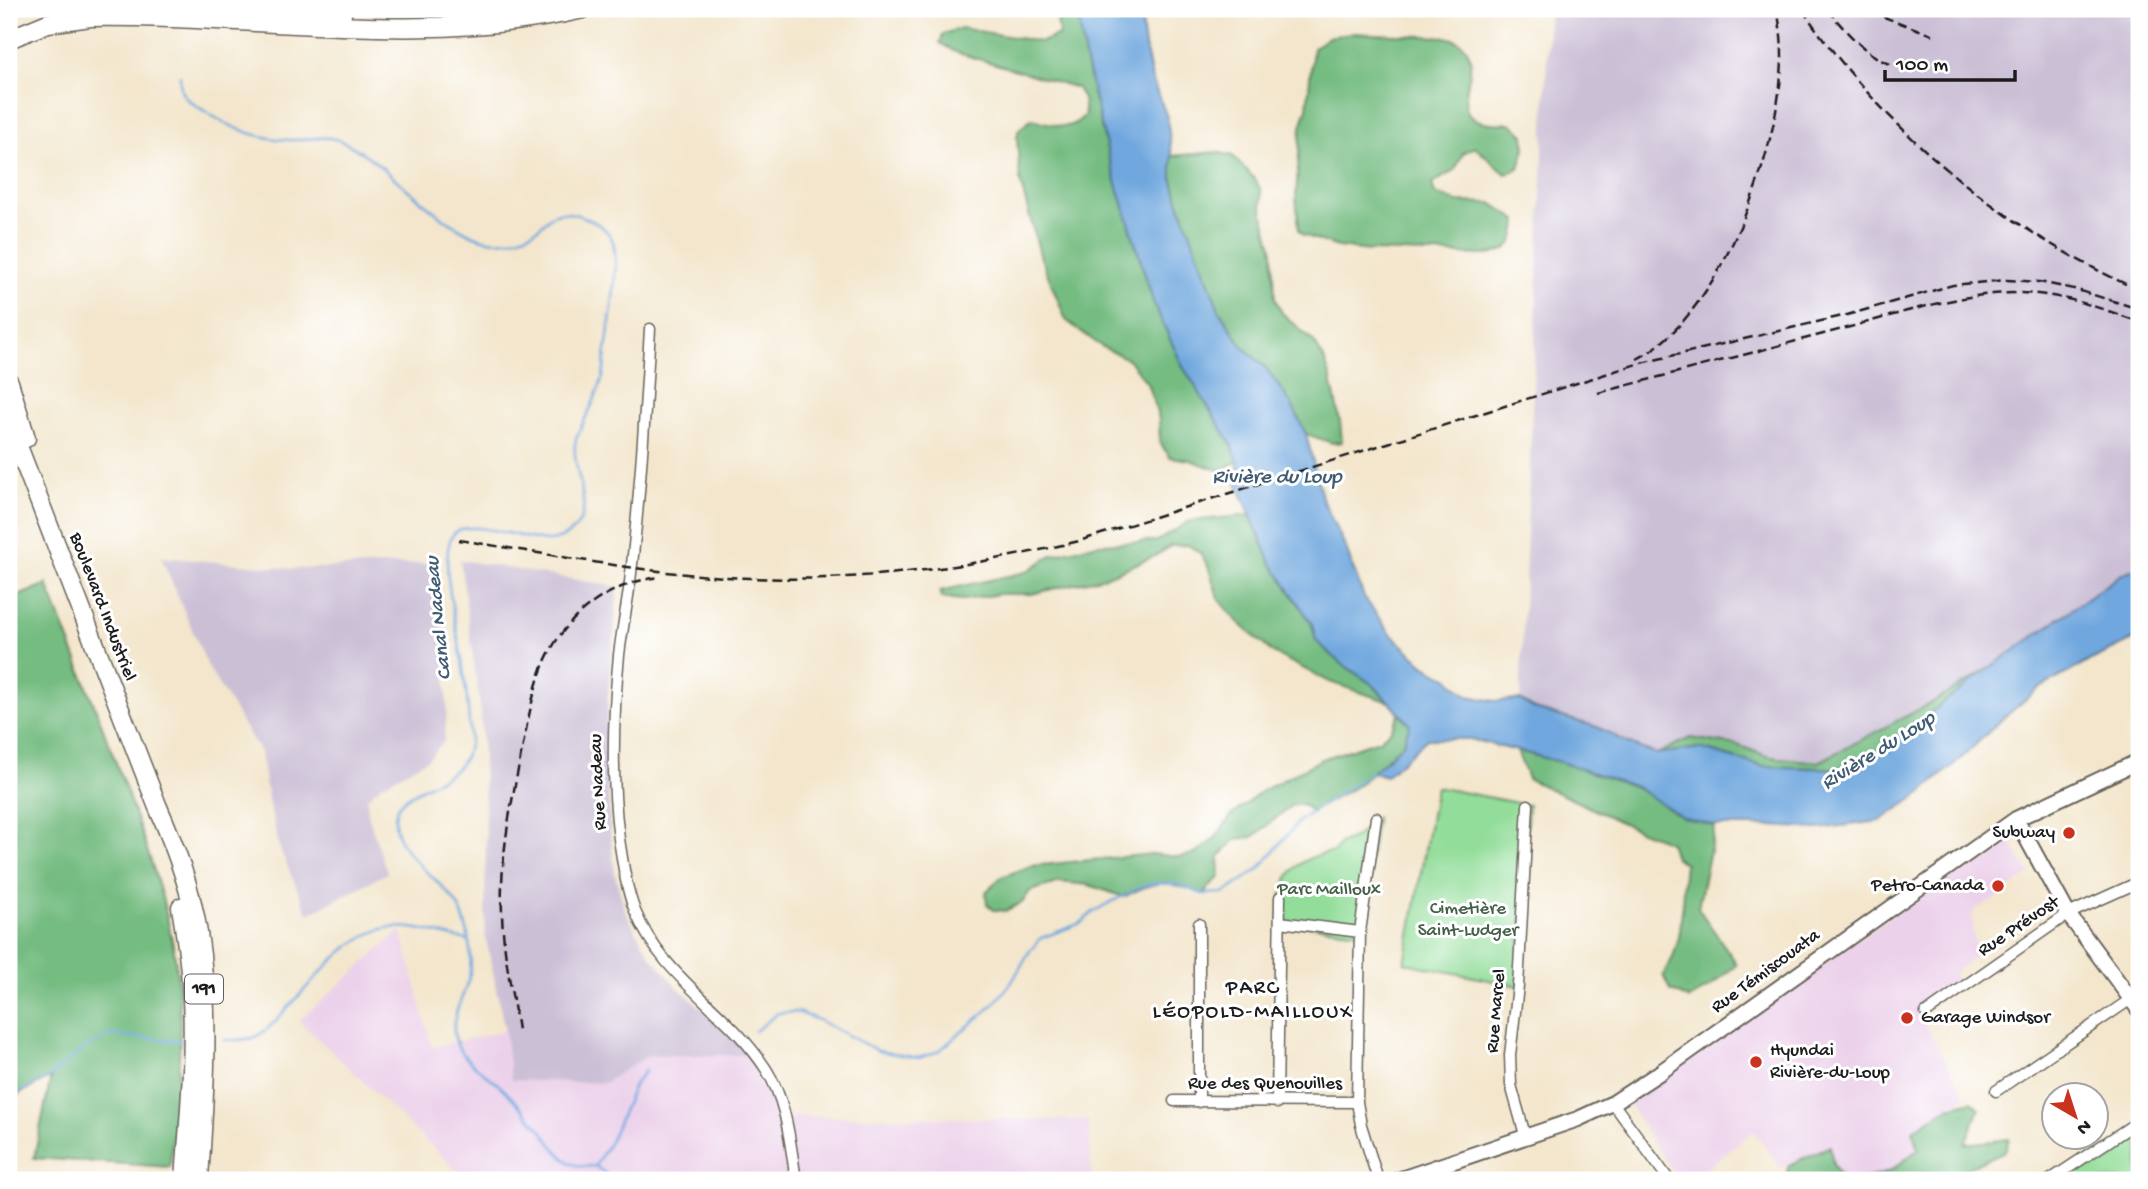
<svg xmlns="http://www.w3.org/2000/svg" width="2148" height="1189" font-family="'Gochi Hand',sans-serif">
<rect width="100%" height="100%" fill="#fff"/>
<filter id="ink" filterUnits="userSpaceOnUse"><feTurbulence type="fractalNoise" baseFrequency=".0143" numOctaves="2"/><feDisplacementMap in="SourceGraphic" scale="14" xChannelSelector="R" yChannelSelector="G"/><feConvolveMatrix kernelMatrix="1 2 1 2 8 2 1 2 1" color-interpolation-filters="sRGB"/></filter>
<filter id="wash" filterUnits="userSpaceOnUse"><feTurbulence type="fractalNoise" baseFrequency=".00686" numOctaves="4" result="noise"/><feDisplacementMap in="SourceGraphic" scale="28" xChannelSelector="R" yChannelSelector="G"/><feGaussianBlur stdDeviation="1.57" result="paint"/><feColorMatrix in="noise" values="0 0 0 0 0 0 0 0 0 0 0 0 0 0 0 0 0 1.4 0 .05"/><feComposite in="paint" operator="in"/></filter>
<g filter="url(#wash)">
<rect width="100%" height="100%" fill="#f3e6cc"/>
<!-- built -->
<path fill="#ecd1ea" d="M 2006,835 L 2030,874 L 1990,902 L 1975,909 L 1972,916 L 1976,955 L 1953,973 L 1960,985 L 1919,1014 L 1966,1097 L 1914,1130 L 1918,1149 L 1889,1173 L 1868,1179 L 1841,1179 L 1833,1164 L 1829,1146 L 1781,1168 L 1754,1131 L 1691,1180 L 1678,1180 L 1628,1103 Z
M 401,930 L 432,1047 L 505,1031 L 512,1080 L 604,1083 L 649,1055 L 747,1055 L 762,1079 L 779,1116 L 1088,1120 L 1092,1180 L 467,1180 L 299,1021 Z"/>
<!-- industrial -->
<path fill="#cbbfd5" d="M 1549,9 L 2139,9 L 2139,566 L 2120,575 L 1988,669 L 1935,701 L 1819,762 L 1770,757 L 1737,745 L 1690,738 L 1657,754 L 1634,746 L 1597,727 L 1535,709 L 1520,700 Z
M 161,557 L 293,569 L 439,563 L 445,653 L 447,712 L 444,741 L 428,759 L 380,786 L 367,798 L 368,815 L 387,873 L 308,914 L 280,849 L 269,804 L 260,752 L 209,669 Z
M 460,560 L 618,587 L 608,696 L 606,743 L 610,829 L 615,875 L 625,910 L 637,933 L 651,956 L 679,989 L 727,1030 L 747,1055 L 649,1055 L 604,1083 L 511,1080 L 505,1031 L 485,933 L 486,831 L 481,713 Z"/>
<!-- green -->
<path fill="#92dd99" stroke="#577c5a" stroke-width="2" d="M 1436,787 L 1528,805 L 1518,986 L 1405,963 Z
M 1376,818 L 1360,932 L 1280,922 C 1280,881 1289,858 1334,852 L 1341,843 L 1356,837 Z
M 2139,1130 L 2139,1180 L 2066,1180 Z"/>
<!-- forest -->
<path fill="#75bc81" stroke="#486c4e" stroke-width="2" d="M 1056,9 L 1077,9 L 1085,58 L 1109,158 L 1154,304 L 1182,365 L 1232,445 L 1238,461 L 1220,471 L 1190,460 L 1170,457 L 1160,443 L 1159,419 L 1147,383 L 1128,359 L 1102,347 L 1066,320 L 1041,258 L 1020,181 L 1017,137 L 1019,129 L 1032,119 C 1056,124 1068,134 1085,115 L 1083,99 L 1077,88 L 958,53 L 940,43 L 943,34 L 961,28 L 1041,42 L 1059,35 Z
M 1352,33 L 1445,37 C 1450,38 1456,39 1460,42 C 1495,67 1424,129 1511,123 L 1524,135 L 1525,149 L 1519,168 L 1506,174 L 1475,147 L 1463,153 L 1455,170 L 1432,184 L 1435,194 L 1458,202 L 1491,203 L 1517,220 C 1516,243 1510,252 1486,255 L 1370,251 L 1338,247 L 1303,235 L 1299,230 L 1296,196 L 1301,127 L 1307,108 L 1313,48 L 1329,37 Z
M 1217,152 L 1233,156 L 1255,179 L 1261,191 L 1262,210 L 1273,251 L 1275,299 L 1282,313 L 1314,342 L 1324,359 L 1330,375 L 1340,421 L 1342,442 L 1332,443 L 1306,434 L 1292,405 L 1266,368 L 1243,347 L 1219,310 L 1178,200 L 1172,176 L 1172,156 Z
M 1250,515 L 1270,561 L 1312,624 L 1316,641 L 1341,663 L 1373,685 L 1389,702 L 1330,682 L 1273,653 L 1236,620 L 1219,600 L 1208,566 L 1200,553 L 1188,545 L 1171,546 L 1155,556 L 1105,577 L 1031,594 L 999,594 L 964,600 L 942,598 L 940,591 L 1026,572 L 1052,555 L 1098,544 L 1157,541 L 1190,521 Z
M 47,584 C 76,659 106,732 132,807 C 154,867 175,929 179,992 C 183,1050 175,1109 170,1167 L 34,1158 L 51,1077 L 9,1099 L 9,600 Z
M 1988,669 L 1901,735 L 1871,755 L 1837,769 L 1762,766 L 1699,748 L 1657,754 L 1690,738 L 1737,745 L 1770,757 L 1819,762 L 1935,701 Z
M 1399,714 L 1410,724 L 1403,744 L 1360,784 L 1311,812 L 1303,804 L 1292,805 L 1253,837 L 1236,839 L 1219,857 L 1220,876 L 1203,894 C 1167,881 1158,878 1124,897 L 1089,885 L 1060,882 L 1030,891 L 1023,902 L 1005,911 L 994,910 L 987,904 L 986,892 L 1001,877 L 1031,866 L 1152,854 L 1180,857 L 1197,853 L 1215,838 L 1232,815 L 1262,791 L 1322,759 L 1379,740 L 1391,730 Z
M 1517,751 L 1557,761 L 1636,787 L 1682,817 L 1715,826 L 1698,908 L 1737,964 L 1710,987 L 1689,999 L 1670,990 L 1663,975 C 1687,941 1680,903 1685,863 L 1675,858 L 1670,842 L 1638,830 L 1528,779 Z
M 1972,1101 L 1979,1109 L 1965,1144 L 2009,1139 L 2005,1151 L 1942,1180 L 1790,1180 L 1787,1172 L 1789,1165 L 1830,1146 L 1833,1164 L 1842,1179 C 1883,1179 1887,1175 1918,1149 L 1913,1130 L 1949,1107 Z"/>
<!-- water -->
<path fill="#6fa7de" stroke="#46627d" stroke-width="2" d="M 1077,9 L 1141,9 L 1144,41 L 1152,79 L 1167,117 L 1172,156 L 1172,177 L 1178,200 L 1219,310 L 1243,347 L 1266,368 L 1292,405 L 1306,434 L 1323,501 L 1345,546 L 1364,597 L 1390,633 L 1425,666 L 1448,678 L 1468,696 L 1495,701 L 1520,700 L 1535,709 L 1597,727 L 1634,746 L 1657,754 L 1699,748 L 1762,766 L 1837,769 L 1871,755 L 1901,735 L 1988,669 L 2120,575 L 2139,566 L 2139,637 L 2089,661 L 2038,689 L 2001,720 L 1966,754 L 1920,794 L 1880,821 L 1818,829 L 1771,826 L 1715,826 L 1682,817 L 1636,787 L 1557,761 L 1470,739 L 1427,739 L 1386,776 L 1372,772 L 1403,744 L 1410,724 L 1373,685 L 1341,663 L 1316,641 L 1312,624 L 1270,561 L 1237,483 L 1238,461 L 1232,445 L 1182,365 L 1154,304 L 1109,158 L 1085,58 Z"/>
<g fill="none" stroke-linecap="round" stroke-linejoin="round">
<!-- stream -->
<path stroke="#6fa7de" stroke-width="2.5" d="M 180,75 C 180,80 180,87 182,92 C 185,100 196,105 203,110 C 230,128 257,139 289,140 C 304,141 321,135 335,139 C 348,142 359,151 370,158 C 401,181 451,234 488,240 C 506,243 528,237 542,225 C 547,221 549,216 555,214 C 573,209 608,224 613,242 C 620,264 609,326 606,351 C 604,361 605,371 602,380 C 597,393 593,405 586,417 C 582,426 577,433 575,444 C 571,471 598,511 572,531 C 567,536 558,540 551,541 C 530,543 464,514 452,536 C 440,559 454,613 458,638 C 464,671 469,708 470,742 C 468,751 463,763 456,769 C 442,781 400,794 396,811 C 386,855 448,878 462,914 C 469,933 474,962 468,982 C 462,1000 450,1017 455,1038 C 460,1060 486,1073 501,1087 C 514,1099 526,1113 538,1126 C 549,1138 555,1153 569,1162 C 577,1167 586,1167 595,1166
M 755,1031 L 778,1013 L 798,1012 L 818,1020 L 878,1051 L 919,1058 L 939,1051 L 993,1005 L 1012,982 L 1029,952 L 1041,938 L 1081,923 L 1092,913 L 1105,905 L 1143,886 L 1155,883 L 1177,884 L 1203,894 L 1224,893 L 1259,869 L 1299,821 L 1372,772
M 223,1040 C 234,1040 245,1041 255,1037 C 266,1032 276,1021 284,1012 C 311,984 348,934 388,928 C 414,924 443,936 468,940
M 9,1097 L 51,1076 L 85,1048 L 110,1035 L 181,1041
M 595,1166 L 611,1140 L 635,1083 L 645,1071
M 595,1166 L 606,1174 L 609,1180"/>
</g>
</g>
<g filter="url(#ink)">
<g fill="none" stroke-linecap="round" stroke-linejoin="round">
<defs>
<path id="street" d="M 650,329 C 645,413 640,498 630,582 C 627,606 622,630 619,655 C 613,716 611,778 619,839 C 623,864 626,888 635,911 C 663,979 728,1010 766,1069 C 787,1102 790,1143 796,1180
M 1376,818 L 1360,932 L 1357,1102 L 1361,1125 L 1378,1180
M 1280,922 L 1360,932
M 1926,1013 L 2068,914 L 2139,882
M 1996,1091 L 2131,999 L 2139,995
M 1174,1101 L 1357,1102
M 1199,1102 L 1199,924
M 1277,1103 L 1280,897
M 1613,1103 L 1669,1180
M 1525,1135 L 1511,1085 L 1510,1055 L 1518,986 L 1528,805
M 2050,1180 L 2139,1121"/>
<path id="secondary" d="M 2016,819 L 2068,914 L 2139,1010
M 1398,1180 L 1578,1119 L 1613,1103 L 1659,1073 L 2016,819 L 2139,761"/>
<path id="highway" d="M 279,9 L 342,15
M 9,39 L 48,23 L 90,17 C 254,14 421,47 583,9
M 9,382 L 26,438
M 9,423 L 157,805 C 175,846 191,888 198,933 C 211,1015 204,1098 199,1180
M 181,907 C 186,937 191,968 192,998 C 195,1059 189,1120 185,1180"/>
</defs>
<!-- street casing -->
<use href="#street" stroke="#67635a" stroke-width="13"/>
<!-- secondary casing -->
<use href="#secondary" stroke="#67635a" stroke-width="18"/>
<!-- highway casing -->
<use href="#highway" stroke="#67635a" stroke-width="21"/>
<!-- street -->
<use href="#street" stroke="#fff" stroke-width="10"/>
<!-- secondary -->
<use href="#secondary" stroke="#fff" stroke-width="14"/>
<!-- highway -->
<use href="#highway" stroke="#fff" stroke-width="18"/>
<!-- rail -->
<path stroke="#1c1c1c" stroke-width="2.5" stroke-dasharray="10 5" stroke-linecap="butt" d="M 1802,9 C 1885,131 2004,230 2139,290
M 1827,9 C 1843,28 1862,51 1885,62 C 1893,66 1904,66 1913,68
M 1870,9 L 1884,17 L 1933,35
M 1637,359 C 1721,316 1781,147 1782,56 C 1782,40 1780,24 1777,9
M 1598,393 C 1682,371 1766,349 1850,327 C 1906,312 1963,292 2021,293 C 2063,294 2101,308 2139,322
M 459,540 C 543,553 626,570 711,576 C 836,585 958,571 1079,541 L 1637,364 L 1847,315 L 1953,285 L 2007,280 L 2039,282 L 2074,289 L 2139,309
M 518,1030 C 512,991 503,952 502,913 C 500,863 509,814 519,765 C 526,732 531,697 543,666 C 563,617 608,583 660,577"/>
</g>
</g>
<!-- markers -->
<g fill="#c8321e" stroke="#fff" stroke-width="2.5">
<circle cx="2069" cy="833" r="7"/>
<circle cx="1998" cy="886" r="7"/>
<circle cx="1907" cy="1018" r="7"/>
<circle cx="1756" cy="1062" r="7"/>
</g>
<g text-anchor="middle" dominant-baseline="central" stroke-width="6" stroke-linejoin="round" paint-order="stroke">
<!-- shield labels -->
<rect fill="#fff" stroke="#606060" stroke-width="2" x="185" y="974.5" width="38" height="29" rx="5"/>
<g font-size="18" font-weight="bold" fill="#1c1c1c">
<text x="204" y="989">191</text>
</g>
<!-- street labels -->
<g font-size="19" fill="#1c1c1c" stroke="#fff">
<text transform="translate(102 607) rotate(69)">Boulevard Industriel</text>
<text transform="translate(599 782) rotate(-93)">Rue Nadeau</text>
<text transform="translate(2019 927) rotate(-34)">Rue Prévost</text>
<text transform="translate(1766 972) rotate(-36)">Rue Témiscouata</text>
<text transform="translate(1497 1011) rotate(-85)">Rue Marcel</text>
<text x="1265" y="1084">Rue des Quenouilles</text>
</g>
<!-- poi labels -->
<g font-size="19" fill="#1c1c1c" stroke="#fff" text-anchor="end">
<text x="2055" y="833">Subway</text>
<text x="1984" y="886">Petro-Canada</text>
<text x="1921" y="1018" text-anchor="start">Garage Windsor</text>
<text x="1770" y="1051" text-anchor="start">Hyundai<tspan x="1770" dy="22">Rivière-du-Loup</tspan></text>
</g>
<!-- park labels -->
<g font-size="19" fill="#456048" stroke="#fff">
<text x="1329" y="890">Parc Mailloux</text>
<text x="1468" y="909">Cimetière<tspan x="1468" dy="22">Saint-Ludger</tspan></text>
</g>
<!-- water labels -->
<g font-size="21" font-style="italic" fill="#415b73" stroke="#fff">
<text x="1277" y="478">Rivière du Loup</text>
<text transform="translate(440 618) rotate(-96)">Canal Nadeau</text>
<text transform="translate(1879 752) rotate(-32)">Rivière du Loup</text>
</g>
<!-- neighbourhood labels -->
<g font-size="21" letter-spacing="2" fill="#1c1c1c" stroke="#fff">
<text x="1253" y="989">PARC<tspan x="1253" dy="24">LÉOPOLD-MAILLOUX</tspan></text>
</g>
</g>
<!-- margin -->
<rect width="2148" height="1189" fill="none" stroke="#fff" stroke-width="35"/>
<!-- north arrow -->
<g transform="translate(2075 1116) rotate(141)"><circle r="33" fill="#ffffff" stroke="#a4a4a4" stroke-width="2"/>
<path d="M0-5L12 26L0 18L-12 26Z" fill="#c8321e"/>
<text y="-10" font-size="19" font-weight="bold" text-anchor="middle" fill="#1c1c1c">N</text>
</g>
<!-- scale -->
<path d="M1885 70v10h130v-10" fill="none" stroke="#1c1c1c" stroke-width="3.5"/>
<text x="1896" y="70" font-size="21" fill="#1c1c1c" stroke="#ffffff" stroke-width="5" paint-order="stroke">100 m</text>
</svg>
